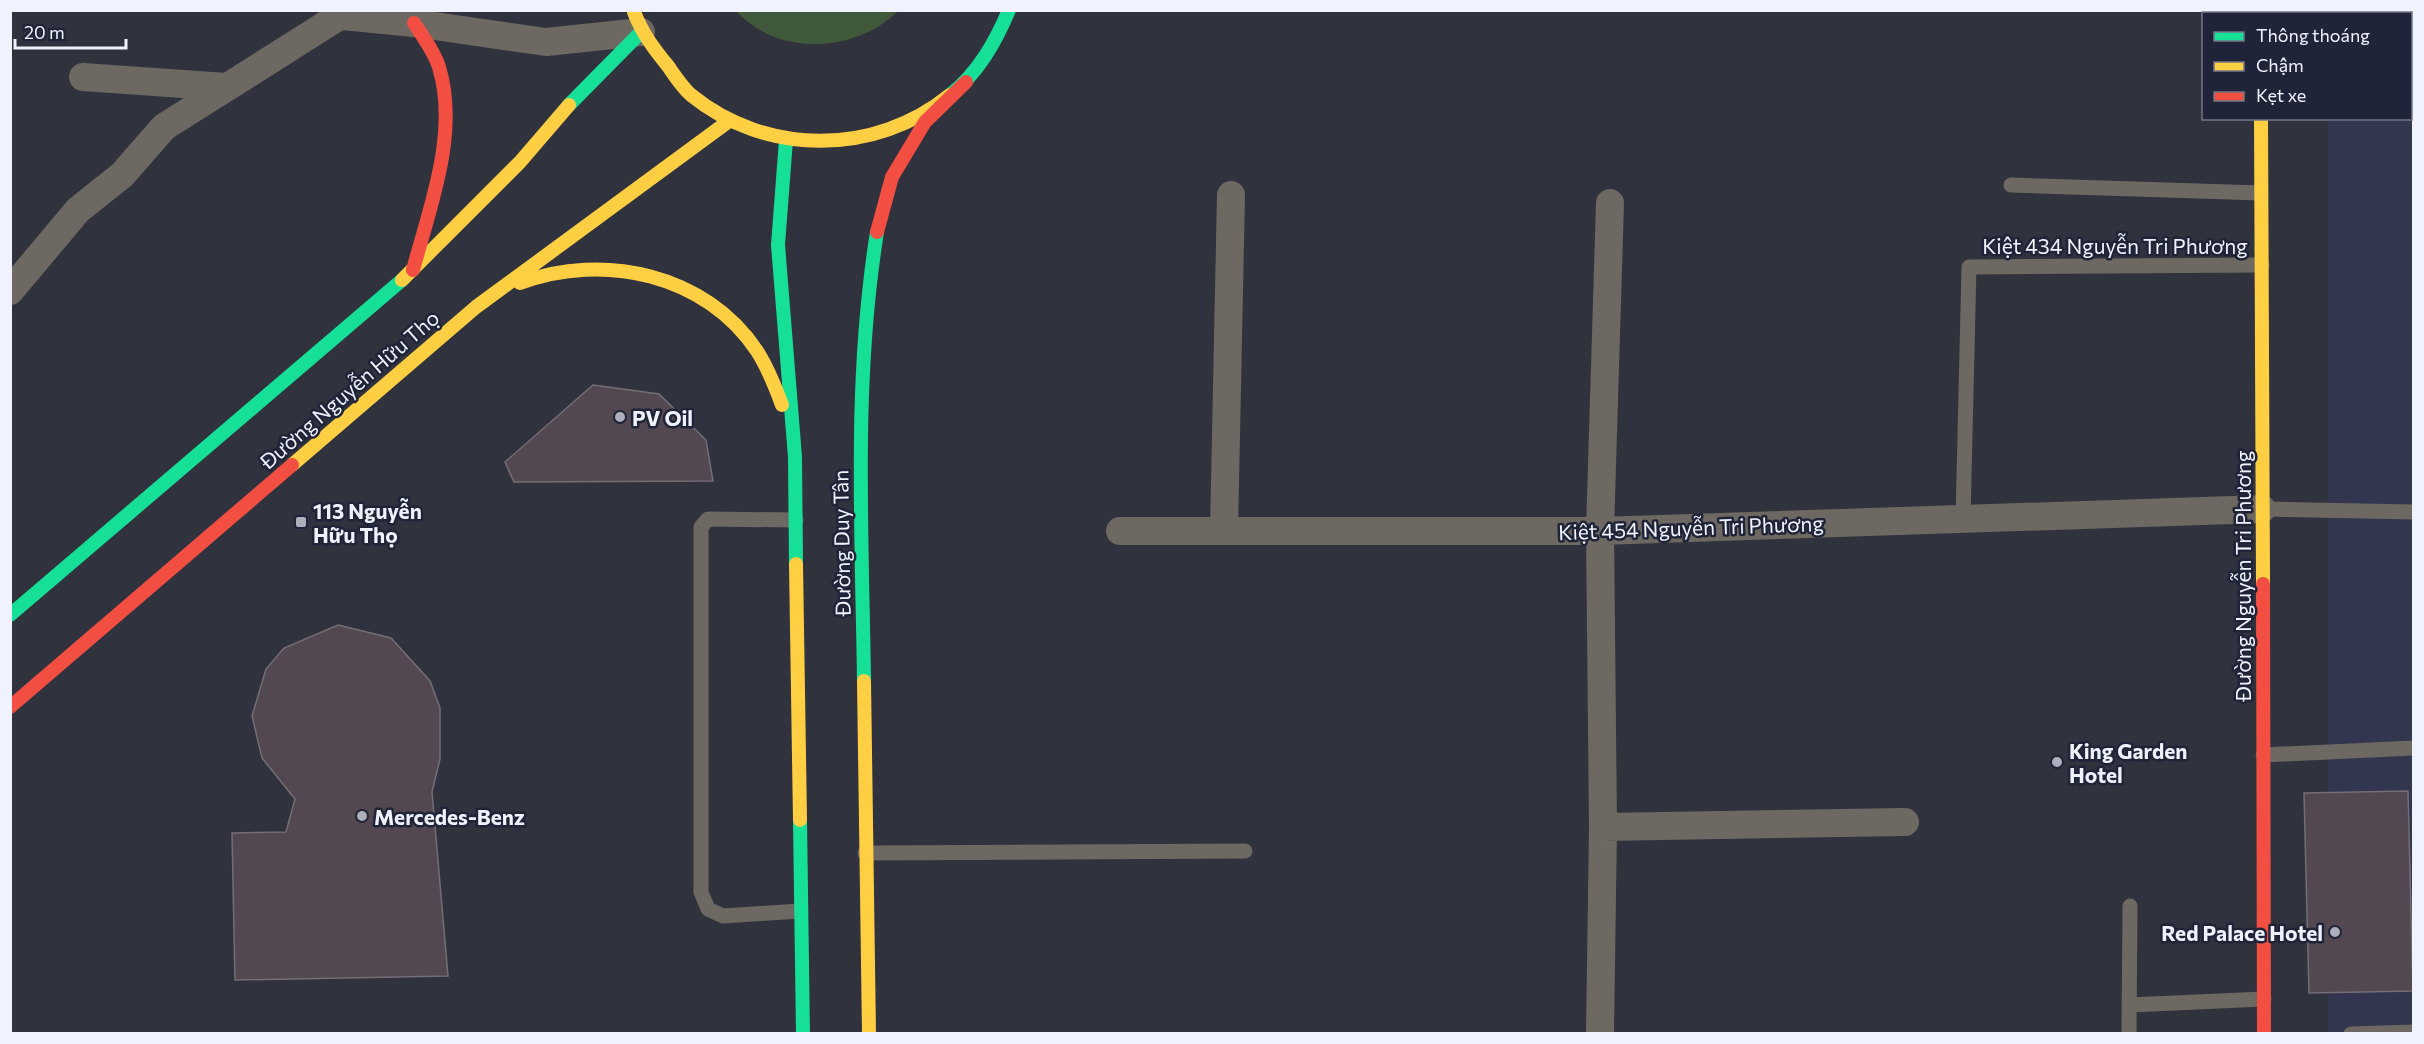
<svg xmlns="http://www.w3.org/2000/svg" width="2424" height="1044" font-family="Commissioner,sans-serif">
<rect width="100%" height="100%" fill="#30323d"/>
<!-- built -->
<path fill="#32364f" d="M 2328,11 L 2413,11 L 2413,1033 L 2328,1033 L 2328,119 L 2410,118 L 2410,14 L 2328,14 Z"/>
<!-- green -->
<path fill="#41593b" d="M 736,11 L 898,11 C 856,53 778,57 736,11 Z"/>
<!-- building -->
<path fill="#534752" stroke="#746e76" stroke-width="1.5" d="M 593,385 L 659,394 L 706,440 L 713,481 L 514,482 L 505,462 Z
M 338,625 L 391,638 L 430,681 L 440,708 L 440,759 L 432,792 L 448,976 L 235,980 L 232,833 L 286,832 L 295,799 L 262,758 L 252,716 L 266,669 L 284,648 Z
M 2408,791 L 2413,991 L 2309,993 L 2304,793 Z"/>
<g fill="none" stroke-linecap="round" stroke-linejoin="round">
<!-- lane -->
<path stroke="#6d6862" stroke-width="15" d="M 2011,185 L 2261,193
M 2262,509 L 2414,512
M 1963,519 L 1969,267 L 2262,265
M 796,520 L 708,519 L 701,527 L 701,892 L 708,909 L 723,916 L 800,911
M 2263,755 L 2414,748
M 865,853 L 1245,851
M 2129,1005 L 2264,999
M 2129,1034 L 2130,906
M 2351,1034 L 2414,1032"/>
<!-- street -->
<path stroke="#6d6862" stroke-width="28" d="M 343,16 L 414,23 L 546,42 L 641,32
M 83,77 L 226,87
M 10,291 L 78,210 L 122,175 L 164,127 L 349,10
M 1120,531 L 1600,531 L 2262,509
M 1224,531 L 1231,195
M 1603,827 L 1905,822
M 1600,1032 L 1603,827 L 1600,531 L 1610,203"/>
<!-- fast -->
<path stroke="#16e098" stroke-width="14" d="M 2260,10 L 2261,14
M 950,95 C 978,73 995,43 1009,10
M 569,105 L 641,32
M 786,140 L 778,245 L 795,457 L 796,564
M 10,615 L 402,280
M 864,681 C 862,530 853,382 877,232
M 800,820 L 803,1034"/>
<!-- slow -->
<path stroke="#ffcf43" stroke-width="14" d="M 634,12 C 642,33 654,49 668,66 C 675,76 682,87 691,95 C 766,156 875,156 950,95
M 2261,118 L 2263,584
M 402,280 L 520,162 L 569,105
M 520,283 C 603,252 706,274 757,351 C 768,368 775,386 782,405
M 292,465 L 476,307 L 729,121
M 796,564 L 800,820
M 864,681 L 869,1034"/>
<!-- jam -->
<path stroke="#f24e42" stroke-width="14" d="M 877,232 L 892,177 L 925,122 L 966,82
M 413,270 C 430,206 459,133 439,67 C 434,51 423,37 414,23
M 2263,584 L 2264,1034
M 10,707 L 292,465"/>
</g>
<!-- markers -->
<g fill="#adafba" stroke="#202438" stroke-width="2">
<circle cx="620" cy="417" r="6"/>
<rect x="295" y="516" width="12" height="12" rx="3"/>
<circle cx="2057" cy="762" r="6"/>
<circle cx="362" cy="816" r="6"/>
<circle cx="2335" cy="932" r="6"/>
</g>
<g text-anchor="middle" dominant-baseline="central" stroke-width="5" stroke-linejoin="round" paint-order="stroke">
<!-- street labels -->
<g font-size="21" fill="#f0f3fe" stroke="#202438">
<text x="2115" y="245">Kiệt 434 Nguyễn Tri Phương</text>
<text transform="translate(349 389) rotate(-41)">Đường Nguyễn Hữu Thọ</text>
<text transform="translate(1691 527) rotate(-2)">Kiệt 454 Nguyễn Tri Phương</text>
<text transform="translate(841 543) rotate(-91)">Đường Duy Tân</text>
<text transform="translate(2242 576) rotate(-90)">Đường Nguyễn Tri Phương</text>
</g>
<!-- poi labels -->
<g font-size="21" font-weight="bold" fill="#f0f3fe" stroke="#202438" text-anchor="start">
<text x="632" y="417">PV Oil</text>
<text x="313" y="510">113 Nguyễn<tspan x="313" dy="24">Hữu Thọ</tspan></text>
<text x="2069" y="750">King Garden<tspan x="2069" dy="24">Hotel</tspan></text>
<text x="374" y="816">Mercedes-Benz</text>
<text x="2323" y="932" text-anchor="end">Red Palace Hotel</text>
</g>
</g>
<!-- border -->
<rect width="2424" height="1044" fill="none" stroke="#f0f3fe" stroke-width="24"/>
<!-- legend -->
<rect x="2202" y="12" width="210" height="108" fill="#202438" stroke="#737787" stroke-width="1.5"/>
<rect x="2214" y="32" width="30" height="9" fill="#16e098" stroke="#737787" stroke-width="1.5"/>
<text x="2256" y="42" font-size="18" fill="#f0f3fe">Thông thoáng</text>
<rect x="2214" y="62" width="30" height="9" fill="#ffcf43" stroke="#737787" stroke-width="1.5"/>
<text x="2256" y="72" font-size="18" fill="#f0f3fe">Chậm</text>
<rect x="2214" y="92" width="30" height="9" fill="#f24e42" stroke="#737787" stroke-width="1.5"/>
<text x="2256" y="102" font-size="18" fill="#f0f3fe">Kẹt xe</text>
<!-- scale -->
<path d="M15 39v9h111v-9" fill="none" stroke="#f0f3fe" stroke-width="3"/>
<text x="24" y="39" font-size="18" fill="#f0f3fe" stroke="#202438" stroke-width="4.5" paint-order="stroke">20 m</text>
</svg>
